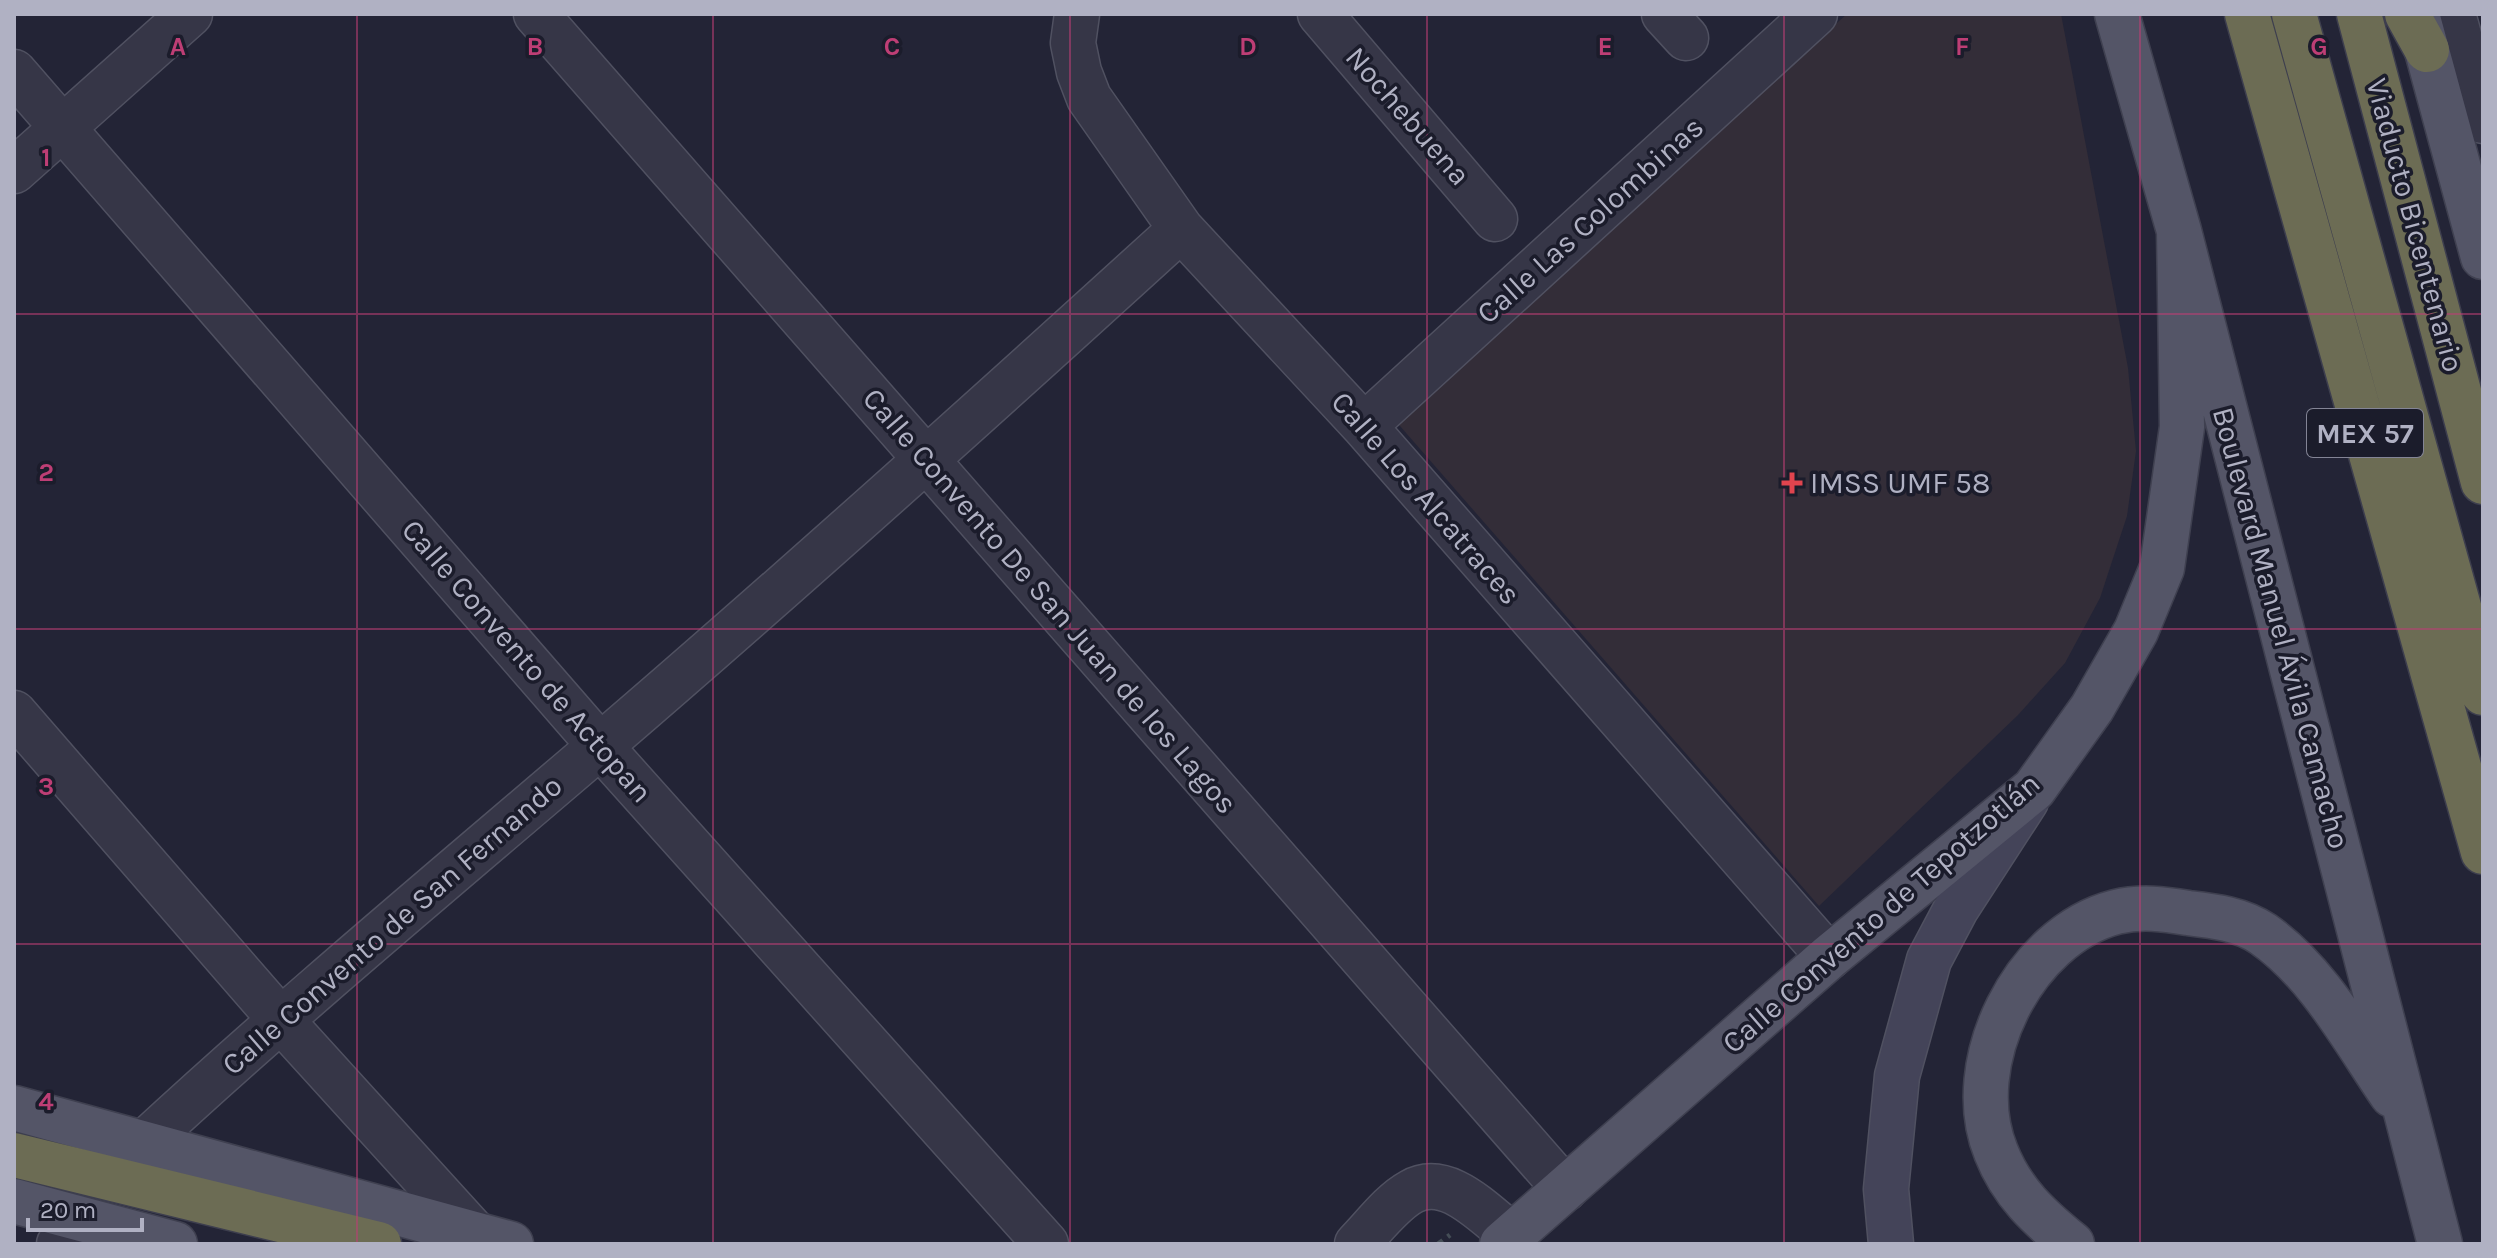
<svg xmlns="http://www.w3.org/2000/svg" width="2497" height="1258" font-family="Karla,sans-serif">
<rect width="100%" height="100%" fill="#232436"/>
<!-- medical -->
<path fill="#332d38" d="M 1847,14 L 2061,14 L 2128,368 L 2136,451 L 2127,516 L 2100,598 L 2065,663 L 2018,715 L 1819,906 L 1393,418 Z"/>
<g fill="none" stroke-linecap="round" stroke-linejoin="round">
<defs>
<path id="street" d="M 536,14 L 1565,1189
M 1077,14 L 1073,43 L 1079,72 L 1089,98 L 1181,229 L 1364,426 L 1829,957
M 1320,14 L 1495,219
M 1664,14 L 1686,38
M 2453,14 L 2483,121
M 14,72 L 600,746 L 1046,1244
M 14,171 L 190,14
M 1364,426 L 1815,14
M 14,713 L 279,1018 L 479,1238
M 143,1144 C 291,1007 446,878 599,747 C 796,578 989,404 1181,229
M 59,1244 L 83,1221
M 1357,1244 C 1373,1228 1391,1203 1411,1192 C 1447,1171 1485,1215 1512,1235"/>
<path id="secondary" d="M 1891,1244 L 1886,1189 L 1897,1076 L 1929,960 L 1956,909 L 2026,801"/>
<path id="primary" d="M 2117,14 L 2179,231 L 2440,1244
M 2417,14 L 2483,257
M 14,1108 L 511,1244
M 14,1201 L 175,1244
M 1502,1244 L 1829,957 L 2034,789 L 2092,708 L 2136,631 L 2162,568 L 2182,427 L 2179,231
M 2072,1244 C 2039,1217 2012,1193 1996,1152 C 1960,1064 2023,936 2116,912 C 2141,906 2164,909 2188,913 C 2214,916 2241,919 2263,934 C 2319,973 2354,1040 2392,1095"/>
<path id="highway" d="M 2247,14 L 2483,852
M 2294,14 L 2483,693
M 2359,14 L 2483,482
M 2407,14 L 2427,50
M 14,1155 L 379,1244"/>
</defs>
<!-- street casing -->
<use href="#street" stroke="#505161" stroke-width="47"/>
<!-- secondary casing -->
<use href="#secondary" stroke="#505161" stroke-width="47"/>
<!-- primary casing -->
<use href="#primary" stroke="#3f4050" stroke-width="47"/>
<!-- highway casing -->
<use href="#highway" stroke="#3d3e4e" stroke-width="47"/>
<!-- path -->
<path stroke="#444d56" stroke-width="5" stroke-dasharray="6 6" stroke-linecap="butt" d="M 1438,1244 L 1450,1235"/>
<!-- street -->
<use href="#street" stroke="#363647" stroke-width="44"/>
<!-- secondary -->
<use href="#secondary" stroke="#444459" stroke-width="44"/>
<!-- primary -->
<use href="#primary" stroke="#545567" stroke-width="44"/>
<!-- highway -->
<use href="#highway" stroke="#6c6c54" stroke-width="44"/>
</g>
<!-- grid -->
<path fill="none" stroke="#be3e75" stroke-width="2" stroke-opacity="0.55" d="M 357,14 L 357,1244M 713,14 L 713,1244M 1070,14 L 1070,1244M 1427,14 L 1427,1244M 1784,14 L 1784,1244M 2140,14 L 2140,1244M 14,314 L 2483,314M 14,629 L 2483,629M 14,944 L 2483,944"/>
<!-- markers -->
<path fill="#e0444e" stroke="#1b1c2b" stroke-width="3" d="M1788 471h8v8h8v8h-8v8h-8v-8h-8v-8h8z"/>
<g text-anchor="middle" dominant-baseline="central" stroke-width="7" stroke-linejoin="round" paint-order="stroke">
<!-- shield labels -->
<rect fill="#1b1c2b" stroke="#838495" stroke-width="2" x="2307" y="409" width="116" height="48" rx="6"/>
<g font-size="28" font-weight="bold" fill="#b0b1c3">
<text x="2365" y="433">MEX 57</text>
</g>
<!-- street labels -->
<g font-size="30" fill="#b0b1c3" stroke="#1b1c2b">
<text transform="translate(1408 116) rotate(49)">Nochebuena</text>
<text transform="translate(1590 220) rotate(-42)">Calle Las Colombinas</text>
<text transform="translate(2415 225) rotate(75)">Viaducto Bicentenario</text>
<text transform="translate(1426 498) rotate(49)">Calle Los Alcatraces</text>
<text transform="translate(1050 601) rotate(49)">Calle Convento De San Juan de los Lagos</text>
<text transform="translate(2281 628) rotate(75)">Boulevard Manuel Ávila Camacho</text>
<text transform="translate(527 661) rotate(49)">Calle Convento de Actopan</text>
<text transform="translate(1881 913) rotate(-41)">Calle Convento de Tepotzotlán</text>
<text transform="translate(392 925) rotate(-41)">Calle Convento de San Fernando</text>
</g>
<!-- poi labels -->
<g font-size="30" fill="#b0b1c3" stroke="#1b1c2b" text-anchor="start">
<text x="1810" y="483">IMSS UMF 58</text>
</g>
</g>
<g font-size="26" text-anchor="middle" font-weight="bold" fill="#be3e75" stroke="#1b1c2b" stroke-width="7" stroke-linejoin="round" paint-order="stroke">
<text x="178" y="55">A</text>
<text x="535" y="55">B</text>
<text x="892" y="55">C</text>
<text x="1248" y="55">D</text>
<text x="1605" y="55">E</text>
<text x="1962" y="55">F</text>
<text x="2319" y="55">G</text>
<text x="46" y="166">1</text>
<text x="46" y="481">2</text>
<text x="46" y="795">3</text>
<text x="46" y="1110">4</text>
</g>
<!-- border -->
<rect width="2497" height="1258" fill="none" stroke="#b0b1c3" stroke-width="32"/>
<!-- scale -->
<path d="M28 1218v12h114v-12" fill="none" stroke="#b0b1c3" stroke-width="4"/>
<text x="40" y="1218" font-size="24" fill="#b0b1c3" stroke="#1b1c2b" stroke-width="6" paint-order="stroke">20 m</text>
</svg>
